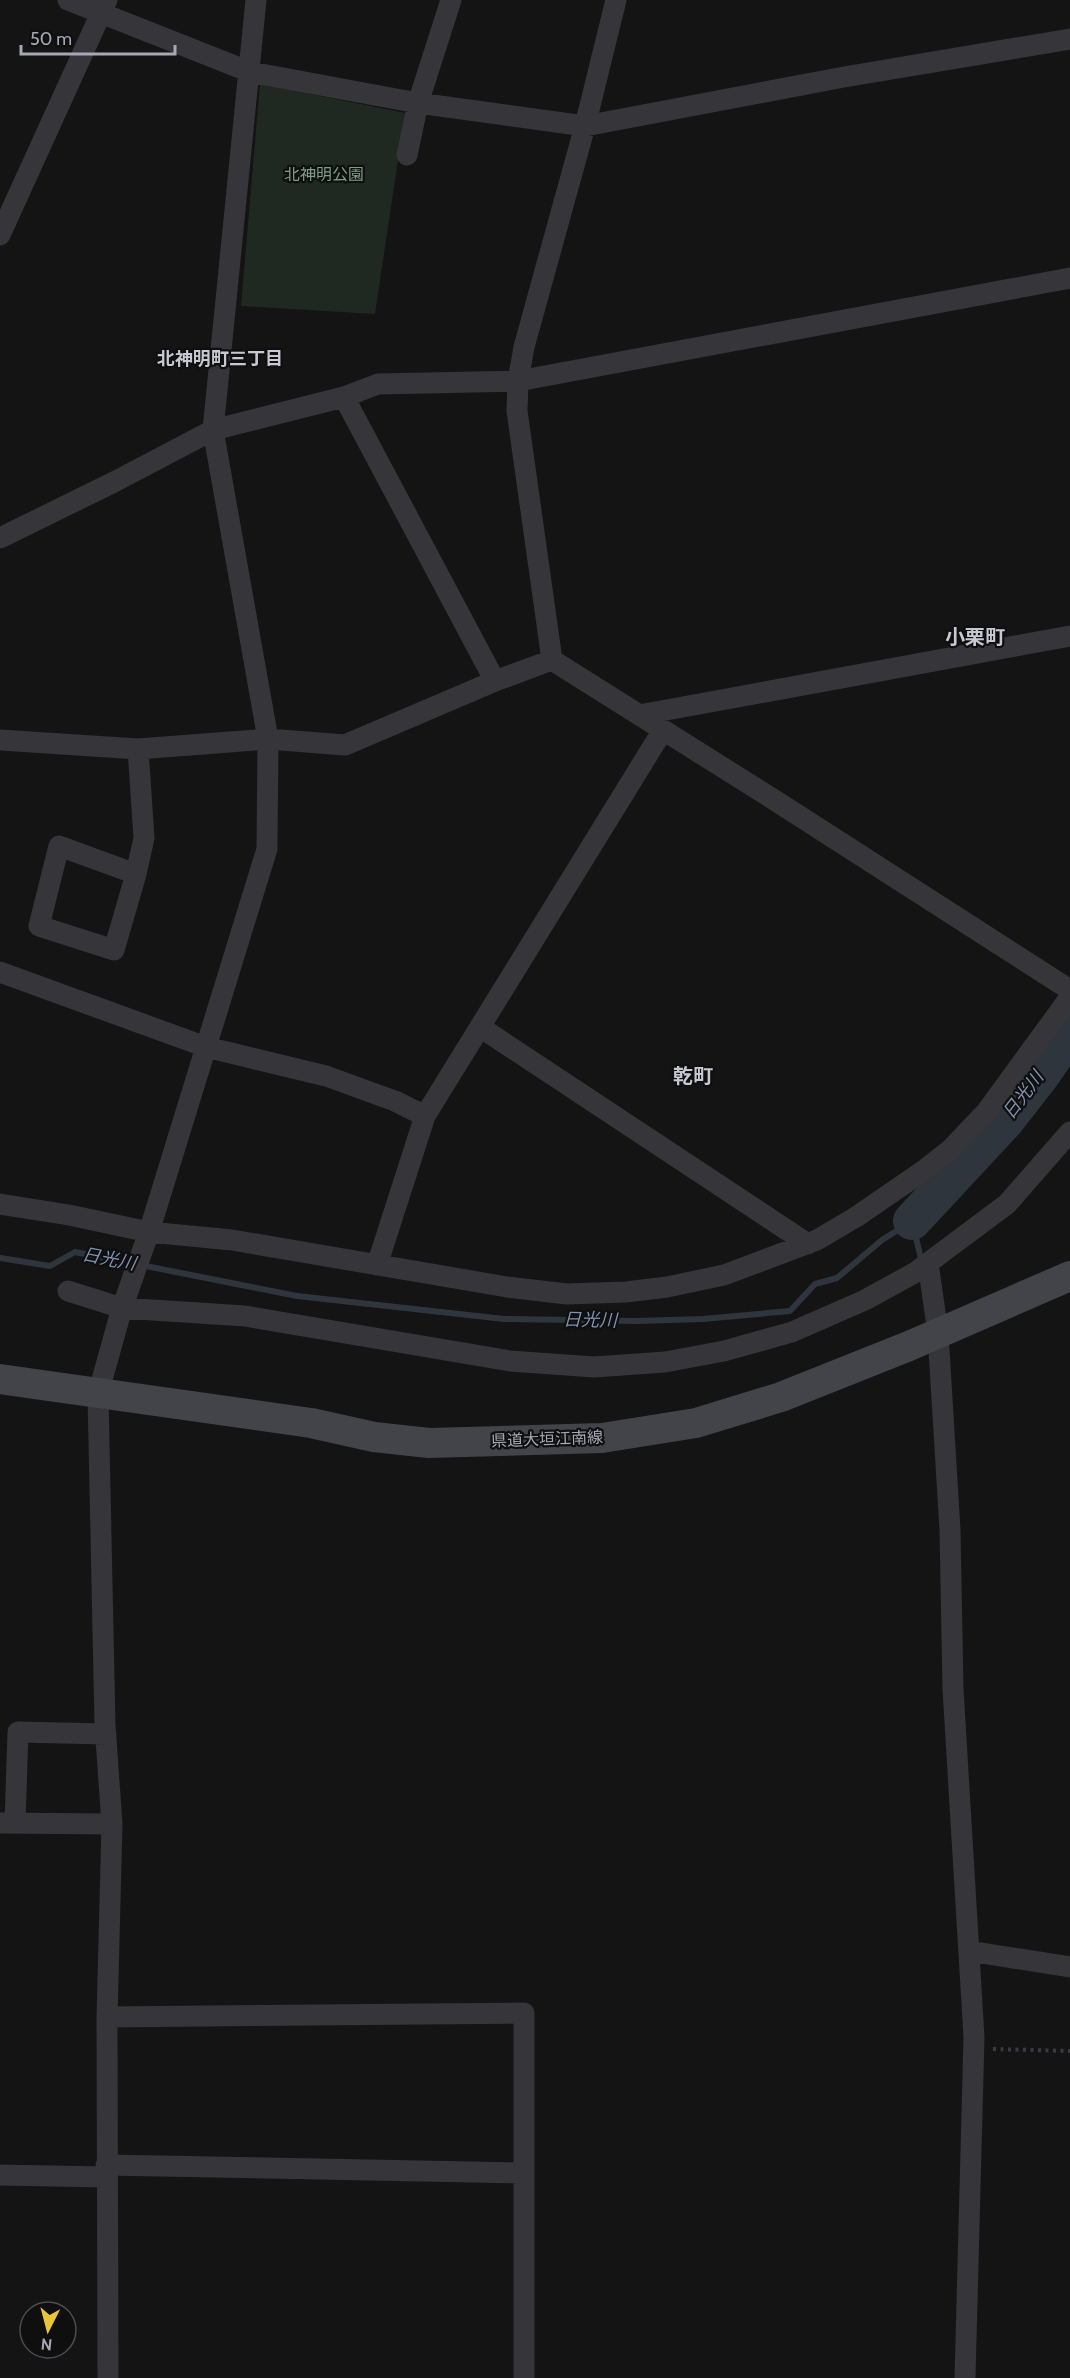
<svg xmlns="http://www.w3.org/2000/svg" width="1070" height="2378" font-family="Cabin,'Noto Sans JP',sans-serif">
<rect width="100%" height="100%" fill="#141415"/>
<!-- green -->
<path fill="#202822" d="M 260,84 L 405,113 L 375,314 L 241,306 Z"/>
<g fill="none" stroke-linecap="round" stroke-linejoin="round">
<!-- stream -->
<path stroke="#2e353d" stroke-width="6" d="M 0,1258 L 50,1266 L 75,1252 L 297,1296 L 504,1319 L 637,1321 L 703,1319 L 790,1311 L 815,1284 L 837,1278 L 882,1240 L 912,1221 L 922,1263"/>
<!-- river -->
<path stroke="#2e353d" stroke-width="38" d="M 912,1221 L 1005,1121 L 1041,1075 L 1070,1033"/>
<!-- path -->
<path stroke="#3b3c41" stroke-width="4" stroke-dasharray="3 4.5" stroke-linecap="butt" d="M 993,2049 L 1070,2051"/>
<!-- minor -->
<path stroke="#35353a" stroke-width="21" d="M 68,0 L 250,72 L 418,103 L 585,126 L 844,77 L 1070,39
M 407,155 L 418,103 L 451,0
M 0,235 L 107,0
M 344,397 L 495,681
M 0,538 L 114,482 L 213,430 L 344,397 L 378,384 L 518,381 L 1070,278
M 552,660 L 517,411 L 518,381 L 524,347 L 585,126 L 616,0
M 552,660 L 776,801 L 1070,990
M 639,715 L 1070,636
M 0,740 L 138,749 L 268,739 L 345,745 L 495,681 L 552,660
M 136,874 L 114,950 L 39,926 L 59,846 L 136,874 L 144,838 L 138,749
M 0,972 L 206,1047 L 326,1076 L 395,1101 L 425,1116 L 663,730
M 480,1027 L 808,1244
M 0,1204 L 69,1215 L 149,1232 L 232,1240 L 507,1287 L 567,1294 L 626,1292 L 667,1287 L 724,1275 L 817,1240 L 856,1217 L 923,1171 L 951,1149 L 987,1111 L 1070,997
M 928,1263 L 938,1333 L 950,1530 L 953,1689 L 974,2037 L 965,2378
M 377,1265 L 425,1116
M 68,1291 L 122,1308 L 245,1316 L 510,1361 L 594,1367 L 665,1362 L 724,1351 L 792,1332 L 865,1300 L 916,1272 L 1007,1204 L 1070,1132
M 0,1823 L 112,1824
M 15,1823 L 18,1732 L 106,1734
M 969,1951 L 1070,1967
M 107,2017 L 524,2013 L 524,2378
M 106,2165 L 524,2173
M 0,2175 L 106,2177
M 108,2378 L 107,2017 L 112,1824 L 105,1725 L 98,1394 L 122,1308 L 149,1232 L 267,849 L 268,739 L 213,430 L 256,0"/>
<!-- secondary -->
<path stroke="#43444a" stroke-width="30" d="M 0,1379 L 311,1423 L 374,1437 L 429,1443 L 602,1438 L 696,1423 L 781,1397 L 909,1346 L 1070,1276"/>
</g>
<g text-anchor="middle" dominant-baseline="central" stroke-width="4.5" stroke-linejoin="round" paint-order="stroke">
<!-- park labels -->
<g font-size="16" fill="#7e9f85" stroke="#0f0f10">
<text x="324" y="174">北神明公園</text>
</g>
<!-- street labels -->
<g font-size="16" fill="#a6a9b5" stroke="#0f0f10">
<text transform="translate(547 1439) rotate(-2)">県道大垣江南線</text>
</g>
<!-- neighbourhood labels -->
<g font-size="18" font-weight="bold" fill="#c7c8d1" stroke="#0f0f10">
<text x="220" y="359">北神明町三丁目</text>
</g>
<!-- water labels -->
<g font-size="18" font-style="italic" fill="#7f92ae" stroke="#0f0f10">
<text transform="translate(1023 1095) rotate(-53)">日光川</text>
<text transform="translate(109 1259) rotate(11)">日光川</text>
<text transform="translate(590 1320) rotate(1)">日光川</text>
</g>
<!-- quarter labels -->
<g font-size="20" font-weight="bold" fill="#c7c8d1" stroke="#0f0f10">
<text x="975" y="637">小栗町</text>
<text x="693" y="1076">乾町</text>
</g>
</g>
<!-- north arrow -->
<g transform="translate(48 2330) rotate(186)"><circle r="28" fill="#0f0f10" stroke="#4b4d52" stroke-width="1.5"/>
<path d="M0-4.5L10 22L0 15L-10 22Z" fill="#e8c53a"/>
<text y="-9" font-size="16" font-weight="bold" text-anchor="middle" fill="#a6a9b5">N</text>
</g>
<!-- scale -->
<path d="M21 45v9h154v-9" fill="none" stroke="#a6a9b5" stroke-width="3"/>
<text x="30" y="45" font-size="18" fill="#a6a9b5" stroke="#0f0f10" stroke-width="4.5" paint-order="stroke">50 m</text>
</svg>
